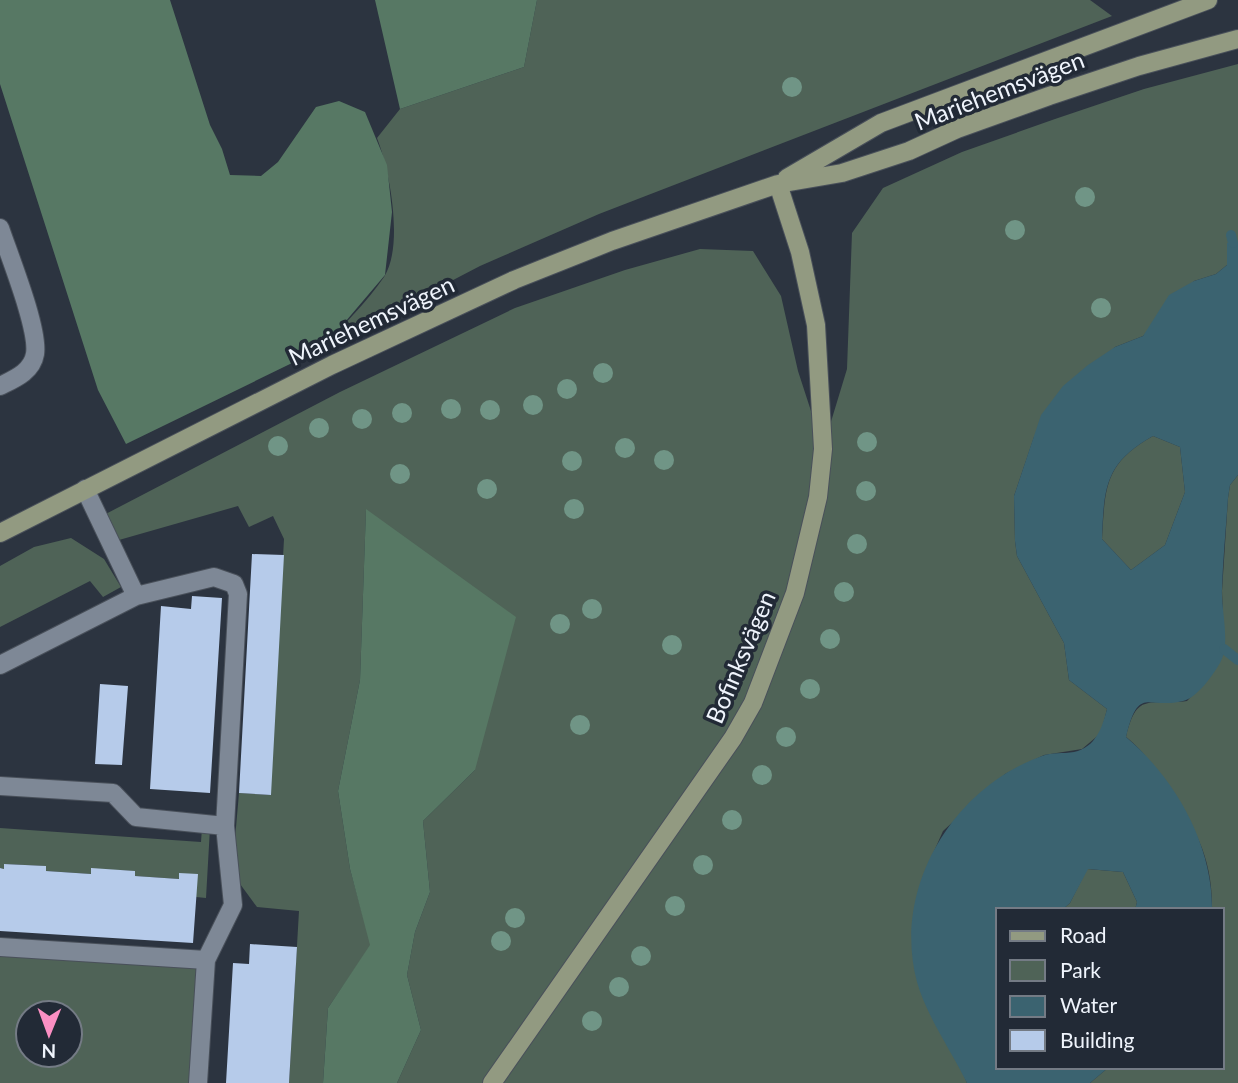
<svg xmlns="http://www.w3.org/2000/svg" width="1238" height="1083" font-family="Lato,sans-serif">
<rect width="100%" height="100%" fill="#2c3440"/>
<!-- green -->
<path fill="#4f6357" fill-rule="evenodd" d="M 537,0 L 1090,0 L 1112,16 L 599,214 L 480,266 L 323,348 C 343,325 367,302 384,277 C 404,246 390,171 377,138 L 400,109 L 524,67 Z
M 1238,64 L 1238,243 L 1227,244 L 1227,265 L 1216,274 L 1194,281 L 1143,336 L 1115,347 L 1034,437 L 1014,496 L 1015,541 L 1017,556 L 1064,643 L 1069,680 L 1107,709 L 1101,733 L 1082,749 L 1044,755 L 1005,774 L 943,831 L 923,876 L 915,908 L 912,953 L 967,1083 L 397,1083 L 421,1030 L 407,975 L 415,932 L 430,892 L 423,821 L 475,770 L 366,510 L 360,680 L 338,791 L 350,869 L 371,945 L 328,1008 L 323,1083 L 289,1083 L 299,911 L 257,907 L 232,873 L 239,793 L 270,795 L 284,539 L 273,516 L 249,527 L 238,506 L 112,542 L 98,518 L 340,392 L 515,308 L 625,270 L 700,249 L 753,251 L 781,296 L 798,371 L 823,448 L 847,369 L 852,233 L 883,188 L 962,152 L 1055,119 L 1144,89 Z
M 1153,436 L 1180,447 L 1185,492 L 1165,545 L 1131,570 L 1102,539 C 1105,486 1105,463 1153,436 Z
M 1238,475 L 1238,1083 L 1090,1083 L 1109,1067 L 1222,1067 L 1222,910 L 1212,910 C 1213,856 1194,826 1165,783 C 1153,766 1143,750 1126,737 C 1137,691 1148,706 1187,701 L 1211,675 L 1224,648 L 1222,591 L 1228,498 L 1230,485 Z
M 71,538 L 104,559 L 121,587 L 103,597 L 90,581 L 0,627 L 0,566 L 34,547 Z
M 0,828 L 201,842 L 202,828 L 210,828 L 206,898 L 196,897 L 179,874 L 179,879 L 135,876 L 134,871 L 92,869 L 91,874 L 46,871 L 45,866 L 5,864 L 4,869 L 0,868 Z
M 1087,869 L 1123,872 L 1137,902 L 1135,910 L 1062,910 L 1070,903 Z
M 0,947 L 206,960 L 198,1083 L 0,1083 ZM 28,1013 L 70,1013 L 70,1055 L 28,1055 Z"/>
<!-- forest -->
<path fill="#577864" d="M 0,0 L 170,0 L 210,125 L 222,149 L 230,175 L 261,176 L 278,162 L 316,107 L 339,101 L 365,112 L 387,165 L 392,212 L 385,275 L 323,348 L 126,444 L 98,390 L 0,84 Z
M 375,0 L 537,0 L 524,67 L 400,109 Z
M 366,509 L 516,617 L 475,770 L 423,821 L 430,892 L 415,932 L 407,975 L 421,1030 L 397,1083 L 323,1083 L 328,1008 L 370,945 L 350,869 L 338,791 L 360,680 Z"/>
<!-- water -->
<path fill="#3b6370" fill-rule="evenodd" d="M 1227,243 L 1238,243 L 1238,475 L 1230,485 L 1228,498 C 1226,528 1223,558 1222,589 C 1221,611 1231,644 1220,663 C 1213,675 1197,698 1183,701 C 1147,710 1139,684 1126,737 C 1175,778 1213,845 1212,910 L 1135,910 L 1137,902 L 1123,872 L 1088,869 L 1070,903 L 1062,910 L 998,910 L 998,1067 L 1109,1067 L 1090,1083 L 967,1083 C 952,1052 926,1015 917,982 C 892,889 952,788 1042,756 C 1052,752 1063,754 1074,752 C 1096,747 1102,728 1107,709 L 1069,680 L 1064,643 L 1017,556 L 1015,541 L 1014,496 L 1041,415 L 1063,386 L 1088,365 L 1115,347 L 1143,336 L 1169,295 L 1194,281 L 1216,274 L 1227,265 ZM 1153,436 L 1180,447 L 1185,492 L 1165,545 L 1131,570 L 1102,539 C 1104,487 1105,463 1153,436 Z"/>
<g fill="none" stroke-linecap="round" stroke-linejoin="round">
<!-- stream -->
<path stroke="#3b6370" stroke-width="10" d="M 1231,235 L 1233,243
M 1224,649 L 1238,660"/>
</g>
<!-- building -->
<path fill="#b6cbea" d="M 252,554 L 284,555 L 271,795 L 239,793 Z
M 192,596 L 222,598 L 210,793 L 150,789 L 161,606 L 191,609 Z
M 100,684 L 128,686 L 122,765 L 95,764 Z
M 4,864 L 46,866 L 46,871 L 91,874 L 91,868 L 135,871 L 135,876 L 179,879 L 179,873 L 198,874 L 193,943 L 0,931 L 0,868 L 4,869 Z
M 250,944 L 297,947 L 289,1083 L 226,1083 L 233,963 L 249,964 Z"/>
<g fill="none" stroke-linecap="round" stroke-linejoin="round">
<defs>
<path id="lane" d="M 0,228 C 9,255 39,329 35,354 C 32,372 14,379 0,386
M 136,596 L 214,577 L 234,584 L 238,594 L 225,826 L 233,905 L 206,960 L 198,1083
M 0,665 L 136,596 L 85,489
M 0,786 L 113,793 L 136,817 L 225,826
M 0,947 L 206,960"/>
<path id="secondary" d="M 787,178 L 881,123 L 1208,0
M 0,533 L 332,365 L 514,280 L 612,241 L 778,184 L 842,173 L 909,151 L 957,129 L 1049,96 L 1139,66 L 1238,39
M 492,1083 L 733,738 L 753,703 L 795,593 L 818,497 L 823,449 L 816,325 L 800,252 L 778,184"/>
</defs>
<!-- lane casing -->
<use href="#lane" stroke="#49505a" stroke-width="20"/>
<!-- secondary casing -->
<use href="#secondary" stroke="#49505a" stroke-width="20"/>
<!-- lane -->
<use href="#lane" stroke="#7e8896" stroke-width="18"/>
<!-- secondary -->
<use href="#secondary" stroke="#929a81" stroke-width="18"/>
</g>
<!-- trees -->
<g fill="#709586">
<circle cx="792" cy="87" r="10"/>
<circle cx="1085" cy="197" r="10"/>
<circle cx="1015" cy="230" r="10"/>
<circle cx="1101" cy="308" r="10"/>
<circle cx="603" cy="373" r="10"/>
<circle cx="567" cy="389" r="10"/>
<circle cx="533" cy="405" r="10"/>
<circle cx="451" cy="409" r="10"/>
<circle cx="490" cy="410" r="10"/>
<circle cx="402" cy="413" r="10"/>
<circle cx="362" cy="419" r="10"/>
<circle cx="319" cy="428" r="10"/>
<circle cx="867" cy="442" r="10"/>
<circle cx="278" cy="446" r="10"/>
<circle cx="625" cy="448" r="10"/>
<circle cx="664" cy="460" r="10"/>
<circle cx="572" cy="461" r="10"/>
<circle cx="400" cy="474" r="10"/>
<circle cx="487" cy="489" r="10"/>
<circle cx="866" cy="491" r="10"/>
<circle cx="574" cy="509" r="10"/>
<circle cx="857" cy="544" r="10"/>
<circle cx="844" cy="592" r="10"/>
<circle cx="592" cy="609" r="10"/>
<circle cx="560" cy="624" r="10"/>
<circle cx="830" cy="639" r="10"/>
<circle cx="672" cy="645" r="10"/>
<circle cx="810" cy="689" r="10"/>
<circle cx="580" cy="725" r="10"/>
<circle cx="786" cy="737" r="10"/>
<circle cx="762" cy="775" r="10"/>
<circle cx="732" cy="820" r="10"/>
<circle cx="703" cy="865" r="10"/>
<circle cx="675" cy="906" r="10"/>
<circle cx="515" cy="918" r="10"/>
<circle cx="501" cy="941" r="10"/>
<circle cx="641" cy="956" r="10"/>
<circle cx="619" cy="987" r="10"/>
<circle cx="592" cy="1021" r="10"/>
</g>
<g text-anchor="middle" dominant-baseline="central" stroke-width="7" stroke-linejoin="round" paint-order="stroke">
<!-- street labels -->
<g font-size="24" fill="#eff4fc" stroke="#222a36">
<text transform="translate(999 90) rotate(-21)">Mariehemsvägen</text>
<text transform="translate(371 320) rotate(-25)">Mariehemsvägen</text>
<text transform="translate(740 657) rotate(-67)">Bofinksvägen</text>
</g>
</g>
<!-- legend -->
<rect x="996" y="908" width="228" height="161" fill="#222a36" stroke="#747b85" stroke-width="2"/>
<rect x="1010" y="931" width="35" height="10" fill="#929a81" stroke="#747b85" stroke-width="2"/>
<text x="1060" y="943" font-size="21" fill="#eff4fc">Road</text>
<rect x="1010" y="960" width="35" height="21" fill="#4f6357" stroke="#747b85" stroke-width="2"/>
<text x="1060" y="978" font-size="21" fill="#eff4fc">Park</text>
<rect x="1010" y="996" width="35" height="21" fill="#3b6370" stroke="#747b85" stroke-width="2"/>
<text x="1060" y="1013" font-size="21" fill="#eff4fc">Water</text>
<rect x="1010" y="1030" width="35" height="21" fill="#b6cbea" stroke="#747b85" stroke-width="2"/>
<text x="1060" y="1048" font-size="21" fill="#eff4fc">Building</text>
<!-- north arrow -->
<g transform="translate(49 1034) rotate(181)"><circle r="33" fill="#222a36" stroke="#747b85" stroke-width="2"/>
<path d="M0-5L12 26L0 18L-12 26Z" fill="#fb8fc3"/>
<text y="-10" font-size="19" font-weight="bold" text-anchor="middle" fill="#eff4fc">N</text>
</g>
</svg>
